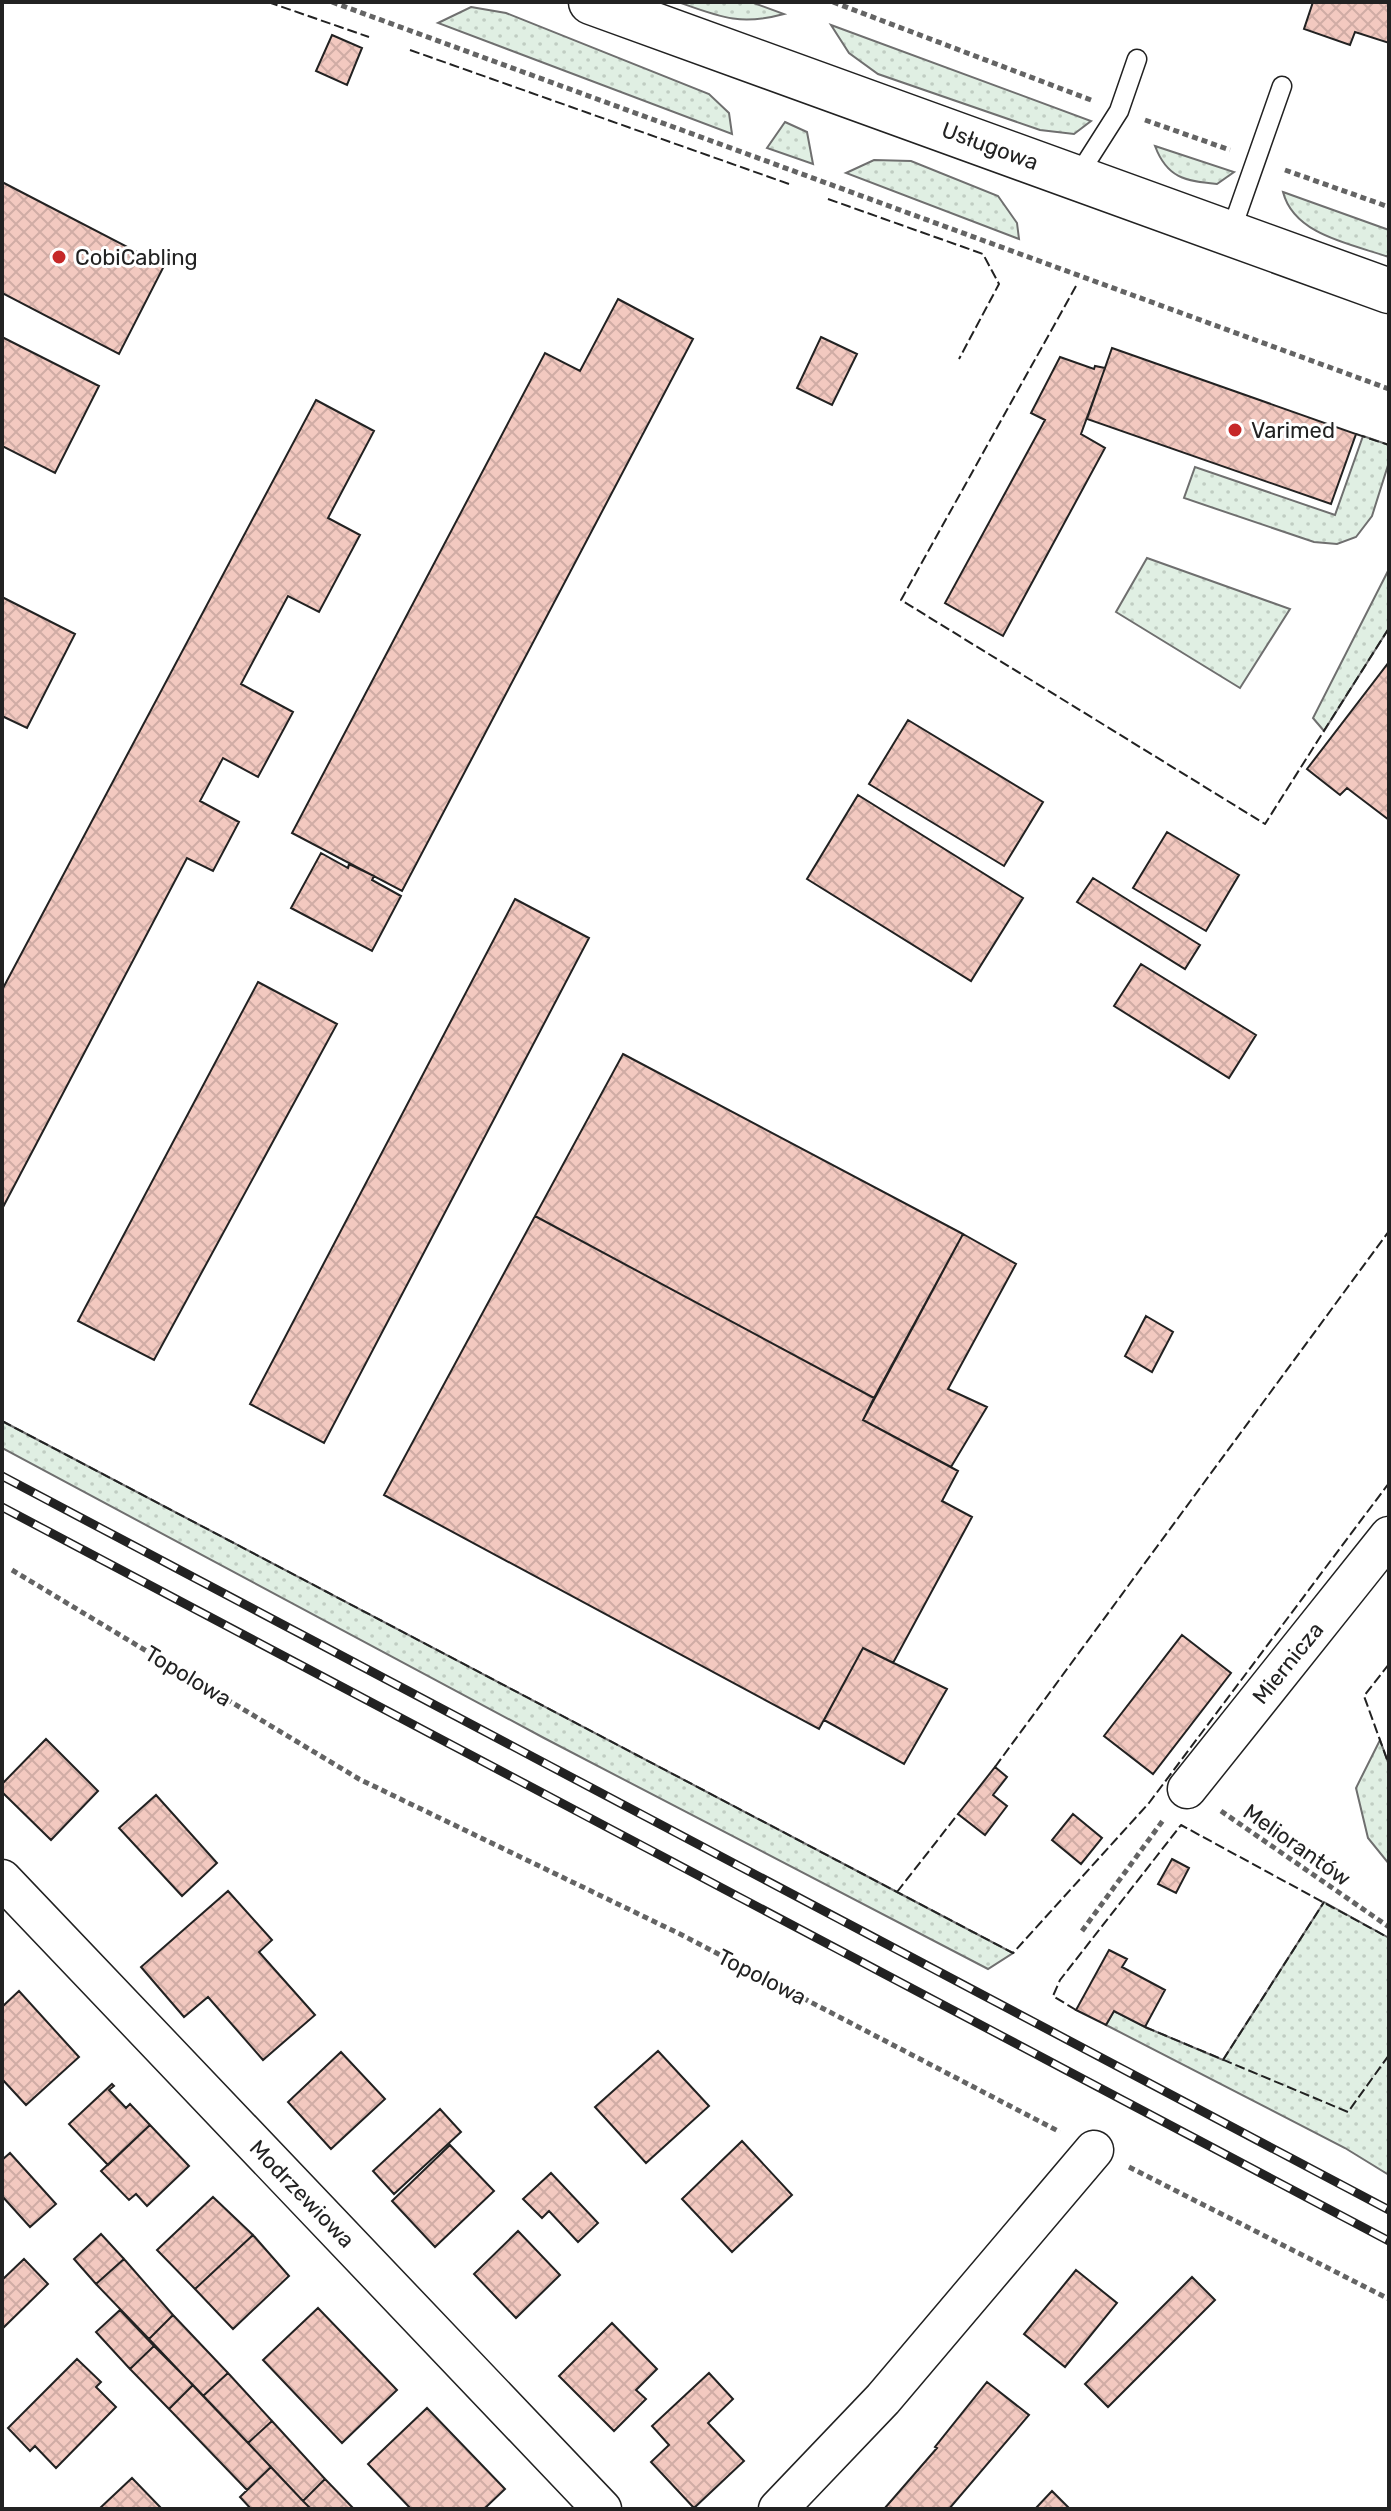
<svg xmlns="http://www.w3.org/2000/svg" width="1391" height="2511" font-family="Rubik,sans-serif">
<defs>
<pattern id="grass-dots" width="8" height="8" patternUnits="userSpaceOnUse" patternTransform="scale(2)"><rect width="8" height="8" fill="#e0efe3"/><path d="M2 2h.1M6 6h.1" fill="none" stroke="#c0cdc2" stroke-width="1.8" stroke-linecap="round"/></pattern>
<pattern id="building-cross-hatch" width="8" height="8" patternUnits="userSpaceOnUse" patternTransform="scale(2)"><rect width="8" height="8" fill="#f3c9c0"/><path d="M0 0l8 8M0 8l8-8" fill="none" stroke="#d0aca5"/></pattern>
</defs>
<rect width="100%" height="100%" fill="#fff"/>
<!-- grass -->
<path fill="url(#grass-dots)" stroke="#6f6f6f" stroke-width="2" d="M 678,2 L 751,2 L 784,14 C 740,26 720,17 678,2 Z
M 471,7 L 506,13 L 709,94 L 729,113 L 732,134 L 438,23 Z
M 831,25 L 1091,121 L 1074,134 L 1040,130 L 878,74 L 849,53 Z
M 785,122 L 807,132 L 813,164 L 767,148 Z
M 1155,146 L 1234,172 L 1217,184 C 1185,181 1167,178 1155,146 Z
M 874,160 L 911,161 L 998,196 L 1017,223 L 1019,239 L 846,173 Z
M 1283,192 L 1389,230 L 1389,257 C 1351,244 1294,235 1283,192 Z
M 1363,436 L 1389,445 L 1389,462 L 1372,516 L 1356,537 L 1337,544 L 1314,542 L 1184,498 L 1195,467 L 1335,515 Z
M 1147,558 L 1290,609 L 1240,688 L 1116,612 Z
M 1389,569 L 1389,628 L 1324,731 L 1313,718 Z
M 2,1421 L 897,1892 L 1013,1953 L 988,1969 L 544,1738 L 2,1448 Z
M 1380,1740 L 1389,1765 L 1389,1864 L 1368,1838 L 1356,1788 Z
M 1324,1902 L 1389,1938 L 1389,2175 L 1345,2148 L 1106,2025 L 1114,2011 L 1145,2027 L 1223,2060 Z"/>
<!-- building -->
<path fill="url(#building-cross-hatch)" stroke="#222" stroke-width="2" d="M 1313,2 L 1389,2 L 1389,43 L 1355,32 L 1350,45 L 1304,29 Z
M 332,35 L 362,48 L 347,85 L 316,71 Z
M 2,182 L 164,266 L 119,354 L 2,293 Z
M 618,299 L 693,339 L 402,891 L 292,833 L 545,353 L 580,371 Z
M 2,337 L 99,386 L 55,473 L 2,446 Z
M 821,337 L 857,354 L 832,405 L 797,388 Z
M 1112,348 L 1356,434 L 1331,504 L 1087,419 Z
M 1060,357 L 1094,369 L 1095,366 L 1105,368 L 1081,434 L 1105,448 L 1003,636 L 945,603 L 1045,420 L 1031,413 Z
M 316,400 L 374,431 L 328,518 L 360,535 L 319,612 L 288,596 L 241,684 L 293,712 L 258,777 L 223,758 L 200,801 L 239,822 L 213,871 L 187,858 L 2,1209 L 2,990 Z
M 2,597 L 75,634 L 27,728 L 2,716 Z
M 1389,662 L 1389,820 L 1347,788 L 1340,795 L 1307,769 Z
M 908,720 L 1043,802 L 1004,866 L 869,784 Z
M 858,795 L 1023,898 L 971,981 L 807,879 Z
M 1167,832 L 1239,875 L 1206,931 L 1133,888 Z
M 321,853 L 348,868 L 349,864 L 374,876 L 372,880 L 401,896 L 372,951 L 291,908 Z
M 1093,878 L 1200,945 L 1185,969 L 1077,902 Z
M 515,899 L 589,938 L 324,1443 L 250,1404 Z
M 1141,964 L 1256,1035 L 1229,1078 L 1114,1006 Z
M 258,982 L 337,1024 L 154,1360 L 78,1321 Z
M 623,1054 L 963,1234 L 874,1398 L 535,1216 Z
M 535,1216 L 874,1398 L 863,1420 L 958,1471 L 942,1501 L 972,1517 L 893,1663 L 863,1648 L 819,1729 L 384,1495 Z
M 963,1234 L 1016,1264 L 948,1389 L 987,1407 L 951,1467 L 863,1420 Z
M 1146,1316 L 1173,1332 L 1152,1372 L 1125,1356 Z
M 1182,1635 L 1231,1673 L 1153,1774 L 1104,1736 Z
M 863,1648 L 947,1689 L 904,1764 L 824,1720 Z
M 46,1739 L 98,1791 L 51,1840 L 2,1792 L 2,1784 Z
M 995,1767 L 1007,1777 L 993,1795 L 1007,1806 L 985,1835 L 958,1814 Z
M 156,1795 L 217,1863 L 182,1896 L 119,1828 Z
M 1073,1814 L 1102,1838 L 1081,1864 L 1052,1840 Z
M 1172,1859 L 1189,1868 L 1176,1893 L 1158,1884 Z
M 228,1891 L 272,1940 L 259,1952 L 315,2015 L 263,2060 L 208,1997 L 184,2017 L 141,1967 Z
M 1109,1950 L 1127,1959 L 1122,1967 L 1165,1990 L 1145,2027 L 1114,2011 L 1106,2025 L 1076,2010 Z
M 19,1991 L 79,2057 L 26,2105 L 2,2079 L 2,2007 Z
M 658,2051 L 709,2106 L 646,2163 L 595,2107 Z
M 341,2052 L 385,2099 L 331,2149 L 288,2102 Z
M 112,2084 L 114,2086 L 109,2090 L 126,2108 L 130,2104 L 150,2125 L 108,2165 L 69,2124 Z
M 440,2109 L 461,2132 L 394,2194 L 373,2171 Z
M 150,2125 L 189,2166 L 147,2206 L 136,2194 L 129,2200 L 101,2171 Z
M 742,2141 L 792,2195 L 732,2252 L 682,2199 Z
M 450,2145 L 494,2191 L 435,2247 L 392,2201 Z
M 10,2153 L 56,2204 L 30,2227 L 2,2196 L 2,2160 Z
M 551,2173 L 598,2223 L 578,2242 L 549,2211 L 542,2218 L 523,2199 Z
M 213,2197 L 253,2235 L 195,2289 L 157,2250 Z
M 518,2231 L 560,2275 L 516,2318 L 474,2274 Z
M 101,2234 L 124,2259 L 96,2284 L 74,2259 Z
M 253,2235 L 289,2276 L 233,2329 L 195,2289 Z
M 24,2259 L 48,2284 L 2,2329 L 2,2280 Z
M 124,2259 L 173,2315 L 149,2339 L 96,2284 Z
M 1076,2270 L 1117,2303 L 1065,2367 L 1024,2334 Z
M 1192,2277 L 1215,2300 L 1108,2407 L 1085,2384 Z
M 318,2308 L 397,2390 L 342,2443 L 263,2360 Z
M 120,2310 L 154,2346 L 130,2369 L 96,2332 Z
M 173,2315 L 228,2373 L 203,2396 L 149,2339 Z
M 612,2323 L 657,2369 L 636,2390 L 646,2399 L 614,2431 L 559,2376 Z
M 154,2346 L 193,2385 L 169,2409 L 130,2369 Z
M 77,2359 L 101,2382 L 96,2387 L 116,2407 L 56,2468 L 35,2446 L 30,2451 L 8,2428 Z
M 228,2373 L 272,2421 L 248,2443 L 203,2396 Z
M 709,2373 L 733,2399 L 708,2423 L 744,2461 L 694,2508 L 651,2462 L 669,2445 L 652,2426 Z
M 987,2382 L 1029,2415 L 949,2509 L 884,2509 L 937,2448 L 935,2447 Z
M 193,2385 L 271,2467 L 247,2490 L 169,2409 Z
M 427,2408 L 505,2489 L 484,2509 L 411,2509 L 368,2464 Z
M 272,2421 L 325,2479 L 303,2501 L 248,2443 Z
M 271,2467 L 303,2501 L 311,2509 L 251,2509 L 240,2497 Z
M 132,2478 L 162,2509 L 99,2509 Z
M 325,2479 L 354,2509 L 311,2509 L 303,2501 Z
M 1052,2491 L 1070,2509 L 1035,2509 Z"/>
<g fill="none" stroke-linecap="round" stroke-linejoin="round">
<defs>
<path id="lane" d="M 1077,177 L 1119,111 L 1137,59
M 1230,234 L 1282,86"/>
<path id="street" d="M 1187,1789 L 1389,1536
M 2,1879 L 602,2509
M 778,2509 L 883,2399 L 1094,2150"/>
<path id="secondary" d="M 591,2 L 1389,291"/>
</defs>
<!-- lane casing -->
<use href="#lane" stroke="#222" stroke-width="21"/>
<!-- street casing -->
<use href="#street" stroke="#222" stroke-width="41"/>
<!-- secondary casing -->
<use href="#secondary" stroke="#222" stroke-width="47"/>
<!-- path -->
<path stroke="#646464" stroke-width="5" stroke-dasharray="6 4" stroke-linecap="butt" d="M 332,2 L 1389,389
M 833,2 L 1091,100
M 1145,120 L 1230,150
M 1285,170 L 1389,207
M 12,1570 L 359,1779 L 680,1934 L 1060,2132
M 1221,1811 L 1389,1927
M 1082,1931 L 1164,1819
M 1129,2167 L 1389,2299"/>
<!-- lane -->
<use href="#lane" stroke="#fff" stroke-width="18"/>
<!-- street -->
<use href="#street" stroke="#fff" stroke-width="38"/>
<!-- secondary -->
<use href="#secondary" stroke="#fff" stroke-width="44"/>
<defs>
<path id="rail" d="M 2,1476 L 1389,2210
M 2,1507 L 1389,2241"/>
</defs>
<!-- rail casing -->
<use href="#rail" stroke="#222" stroke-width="9"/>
<!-- rail -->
<use href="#rail" stroke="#fff" stroke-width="6" stroke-dasharray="18" stroke-linecap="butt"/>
<!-- fence -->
<path stroke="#222" stroke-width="2" stroke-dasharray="10 4" stroke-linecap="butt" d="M 268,2 L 369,37
M 410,50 L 789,184
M 828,199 L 983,254 L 999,284 L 959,359
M 1076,286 L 901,600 L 1265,824 L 1389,628
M 1356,434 L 1389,445
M 2,1421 L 1013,1953 L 1149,1803 L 1389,1483
M 1389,1664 L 1364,1696 L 1389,1765
M 995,1767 L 1389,1231
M 897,1892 L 958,1814
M 1076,2010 L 1053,1996 L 1060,1980 L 1181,1825 L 1389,1938
M 1145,2027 L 1348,2112 L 1389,2055
M 1223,2060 L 1324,1902"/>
</g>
<!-- markers -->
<g fill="#c62828" stroke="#fff" stroke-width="3">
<circle cx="59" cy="257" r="8"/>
<circle cx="1235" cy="430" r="8"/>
</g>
<g text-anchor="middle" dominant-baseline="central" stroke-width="6" stroke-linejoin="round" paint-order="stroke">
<!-- street labels -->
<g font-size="22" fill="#222" stroke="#fff">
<text transform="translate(990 146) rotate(20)">Usługowa</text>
<text transform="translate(1288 1663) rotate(-51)">Miernicza</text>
<text transform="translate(188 1676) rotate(31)">Topolowa</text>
<text transform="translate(1297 1845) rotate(35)">Meliorantów</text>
<text transform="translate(762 1977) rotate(27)">Topolowa</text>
<text transform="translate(302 2194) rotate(46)">Modrzewiowa</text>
</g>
<!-- poi labels -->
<g font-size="22" fill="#222" stroke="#fff" text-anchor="start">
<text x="75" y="257">CobiCabling</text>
<text x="1251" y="430">Varimed</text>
</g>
</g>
<!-- border -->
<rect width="1391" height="2511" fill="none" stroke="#222222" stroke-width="8"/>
</svg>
